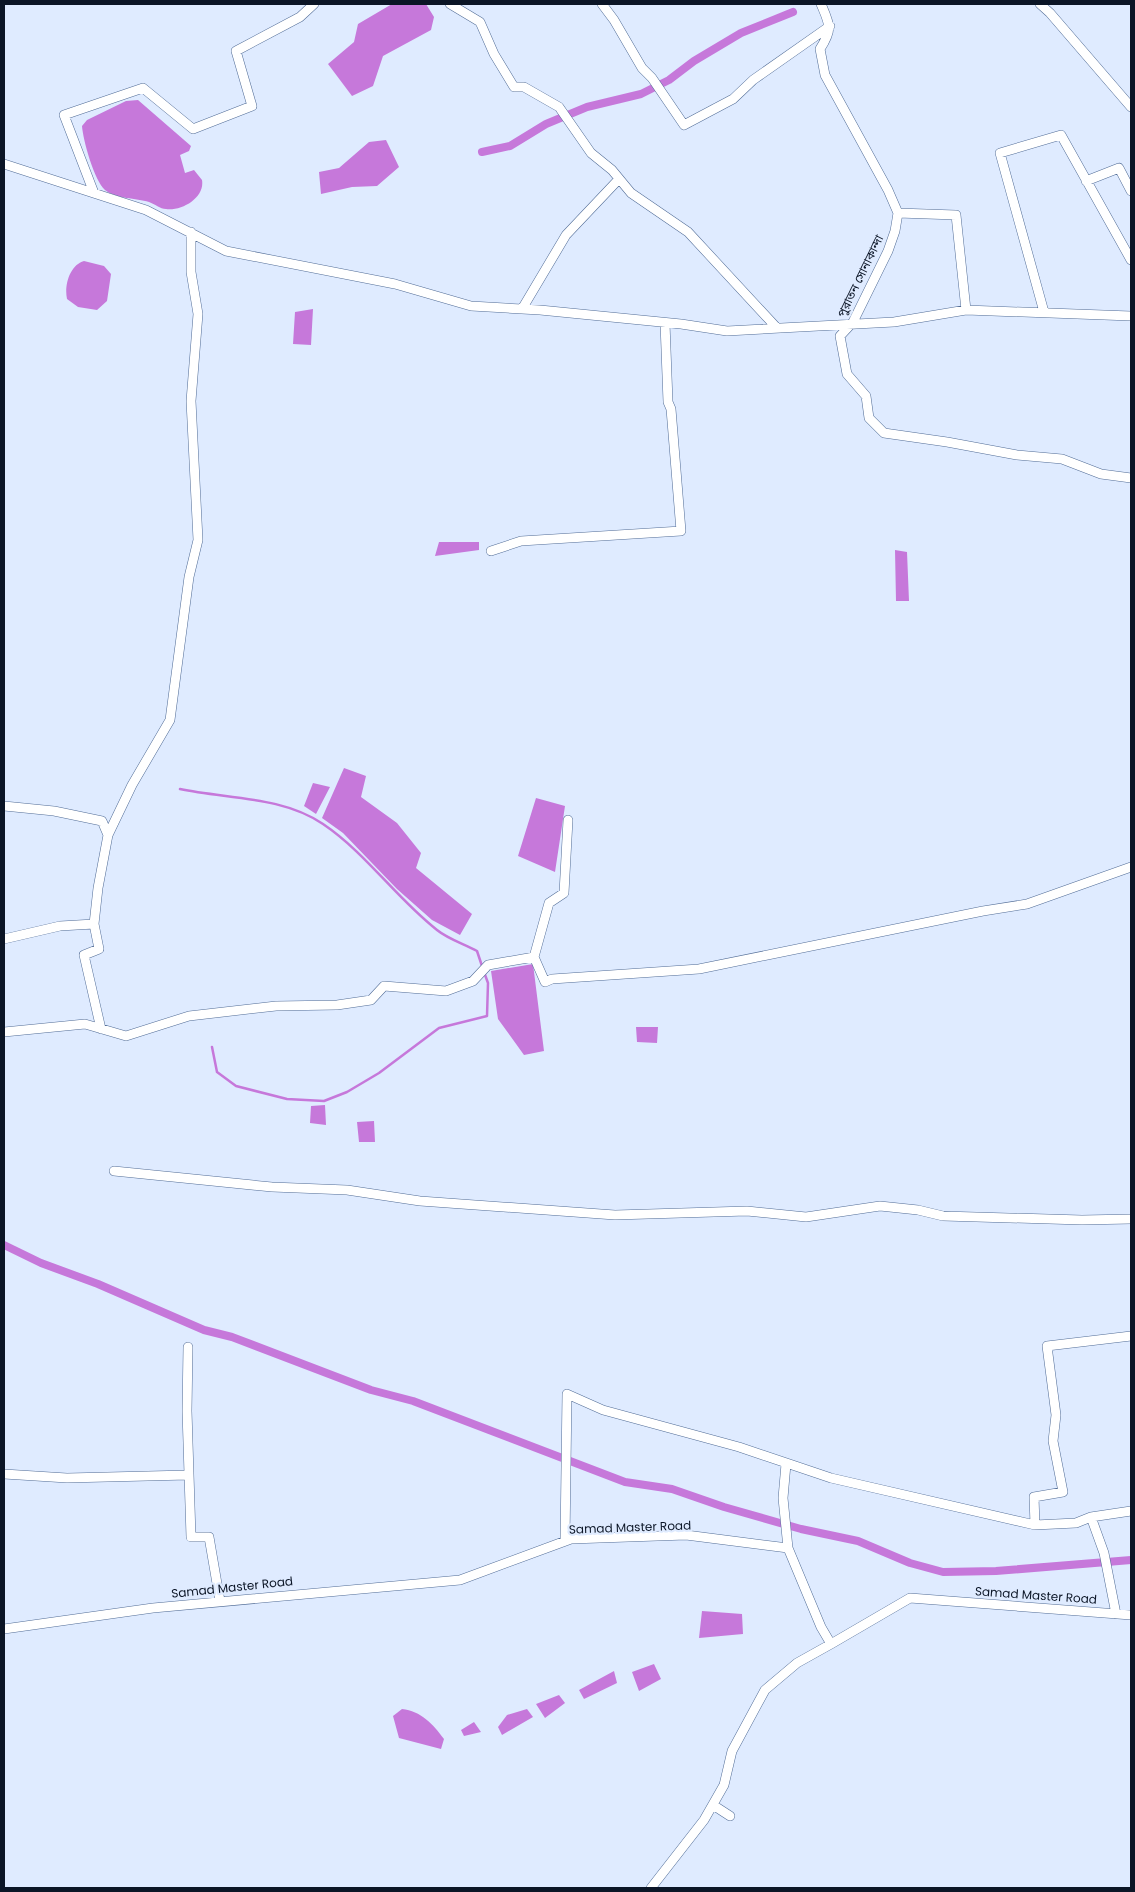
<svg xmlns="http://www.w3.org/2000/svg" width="1135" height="1892" font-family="Poppins,'Noto Sans Bengali',sans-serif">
<rect width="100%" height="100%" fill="#dfebff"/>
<!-- water -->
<path fill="#c678da" d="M 392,4 L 426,4 L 434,17 L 431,30 L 383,56 L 373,86 L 352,96 L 328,64 L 354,42 L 358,24 Z
M 138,100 L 191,146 L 189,151 L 180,155 L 185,173 L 194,170 L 202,180 C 205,197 183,211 166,209 C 160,209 155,204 149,202 C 136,198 116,199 105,190 C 94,180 83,140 82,126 L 87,120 L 126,101 Z
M 386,140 L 399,167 L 377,186 L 352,187 L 321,194 L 319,172 L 339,168 L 369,142 Z
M 84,261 L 104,266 L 111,274 L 107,301 L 97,310 L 78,307 L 67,299 C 64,285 70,265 84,261 Z
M 313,309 L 311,345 L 293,344 L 295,312 Z
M 439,542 L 479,542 L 479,550 L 435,556 Z
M 895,550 L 907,552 L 909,601 L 896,601 Z
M 344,768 L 366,776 L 361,797 L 397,823 L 421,853 L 416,868 L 472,914 L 460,935 L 432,920 L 397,889 L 343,833 L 322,818 Z
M 313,783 L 330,787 L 316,814 L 304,806 Z
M 536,798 L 565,806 L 555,872 L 518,856 Z
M 533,964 L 544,1051 L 524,1055 L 498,1019 L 491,971 Z
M 636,1027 L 658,1027 L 657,1043 L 637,1042 Z
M 325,1105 L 326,1125 L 310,1123 L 311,1106 Z
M 374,1121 L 375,1142 L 359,1142 L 357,1122 Z
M 702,1611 L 742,1614 L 743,1634 L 699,1638 Z
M 654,1664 L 661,1679 L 639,1691 L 632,1672 Z
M 614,1671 L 617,1683 L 584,1699 L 579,1690 Z
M 559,1695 L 565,1703 L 545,1718 L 536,1704 Z
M 402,1709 C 421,1711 433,1724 444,1739 L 441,1749 L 399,1738 L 393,1716 Z
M 527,1709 L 533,1717 L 502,1735 L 498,1727 L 507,1715 Z
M 474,1722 L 481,1732 L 464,1736 L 461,1730 Z"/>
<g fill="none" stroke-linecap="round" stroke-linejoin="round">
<!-- stream -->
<path stroke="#c678da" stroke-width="2.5" d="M 180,789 C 227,799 282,796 323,824 C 366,853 396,898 437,930 C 448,939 464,944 477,951 L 482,966
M 212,1047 L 217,1072 L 236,1086 L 287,1099 L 324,1101 L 347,1092 L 379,1073 L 439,1028 L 487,1016 L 488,983 L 484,972"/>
<!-- canal -->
<path stroke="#c678da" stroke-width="8" d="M 482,152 L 510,146 L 546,124 L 587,107 L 641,94 L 669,80 L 694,61 L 741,33 L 793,12
M 4,1245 L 41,1263 L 98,1284 L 204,1330 L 232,1337 L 371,1390 L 413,1401 L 625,1482 L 672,1489 L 724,1507 L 801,1529 L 858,1541 L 910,1563 L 943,1572 L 996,1571 L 1131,1560"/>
<defs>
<path id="minor" d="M 450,4 L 480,22 L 494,54 L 514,87 L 524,87 L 559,107 L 591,153 L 612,170 L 631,193 L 688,232 L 776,327
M 602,4 L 614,20 L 642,68 L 652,78 L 684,125 L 733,99 L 753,80 L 830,26
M 821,4 C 830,25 833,29 820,49 L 825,75 L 888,190 L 898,213 L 895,231 L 888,251 L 853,322 L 840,336 L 847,374 L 866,396 L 869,418 L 884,433 L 947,442 L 1017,455 L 1062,459 L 1101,474 L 1131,478
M 1040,4 L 1050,13 L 1131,107
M 4,164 L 146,210 L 226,251 L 395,284 L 471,306 L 540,310 L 681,324 L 727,331 L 894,322 L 966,310 L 1131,316
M 1086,181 L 1119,168 L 1131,191
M 94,193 L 64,115 L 143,88 L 193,129 L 252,106 L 236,51 L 300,17 L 314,4
M 898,213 L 956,215 L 966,310
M 522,309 L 566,235 L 619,179
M 1044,312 L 1000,153 L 1061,135 L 1131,260
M 491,551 L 521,541 L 681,531 L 671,409 L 668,402 L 665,323
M 4,806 L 54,811 L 102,821 L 108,835
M 4,939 L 60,926 L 94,924
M 534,957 L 545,982 L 552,979 L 699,969 L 983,911 L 1027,904 L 1131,867
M 101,1029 L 84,955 L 99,949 L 94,924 L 98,888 L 108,835 L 132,785 L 170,720 L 189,577 L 198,540 L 191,401 L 198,314 L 191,272 L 191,232
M 4,1032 L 85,1024 L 126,1036 L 189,1016 L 276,1006 L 337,1005 L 371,1000 L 384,986 L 446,991 L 473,981 L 488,965 L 534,957 L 549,903 L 564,893 L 568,820
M 114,1171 L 272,1187 L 347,1190 L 420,1201 L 615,1215 L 747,1211 L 806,1217 L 880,1206 L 918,1210 L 943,1216 L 1082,1220 L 1131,1219
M 188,1347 L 187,1411 L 191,1537 L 209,1537 L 220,1601
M 786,1464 L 783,1498 L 788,1548
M 4,1474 L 67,1478 L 188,1475
M 1091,1517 L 1076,1523 L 1035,1525 L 1034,1497 L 1063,1492 L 1053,1441 L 1056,1415 L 1047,1346 L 1131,1336
M 565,1541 L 567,1394 L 603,1410 L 739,1447 L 831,1478 L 1035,1525
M 1116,1614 L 1104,1553 L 1091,1517 L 1131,1511
M 4,1629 L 153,1608 L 460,1580 L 571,1539 L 686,1535 L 788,1548 L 821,1627 L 831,1644 L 910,1598 L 1131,1615
M 713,1805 L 730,1816
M 651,1888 L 704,1820 L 724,1785 L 732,1751 L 765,1690 L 797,1663 L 831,1644"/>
</defs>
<!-- minor casing -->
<use href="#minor" stroke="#526d97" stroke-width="10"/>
<!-- minor -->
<use href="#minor" stroke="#fff" stroke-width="9"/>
</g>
<g text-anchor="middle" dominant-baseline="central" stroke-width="4.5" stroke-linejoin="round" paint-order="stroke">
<!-- street labels -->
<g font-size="12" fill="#0b1526" stroke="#dfebff">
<text transform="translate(860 276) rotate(-64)">পুরাতন সোনাকান্দা</text>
<text transform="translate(630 1527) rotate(-2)">Samad Master Road</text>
<text transform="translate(232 1587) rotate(-6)">Samad Master Road</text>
<text transform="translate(1036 1595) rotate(4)">Samad Master Road</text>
</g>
</g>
<!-- border -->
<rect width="1135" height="1892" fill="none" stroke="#0b1526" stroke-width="10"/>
</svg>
